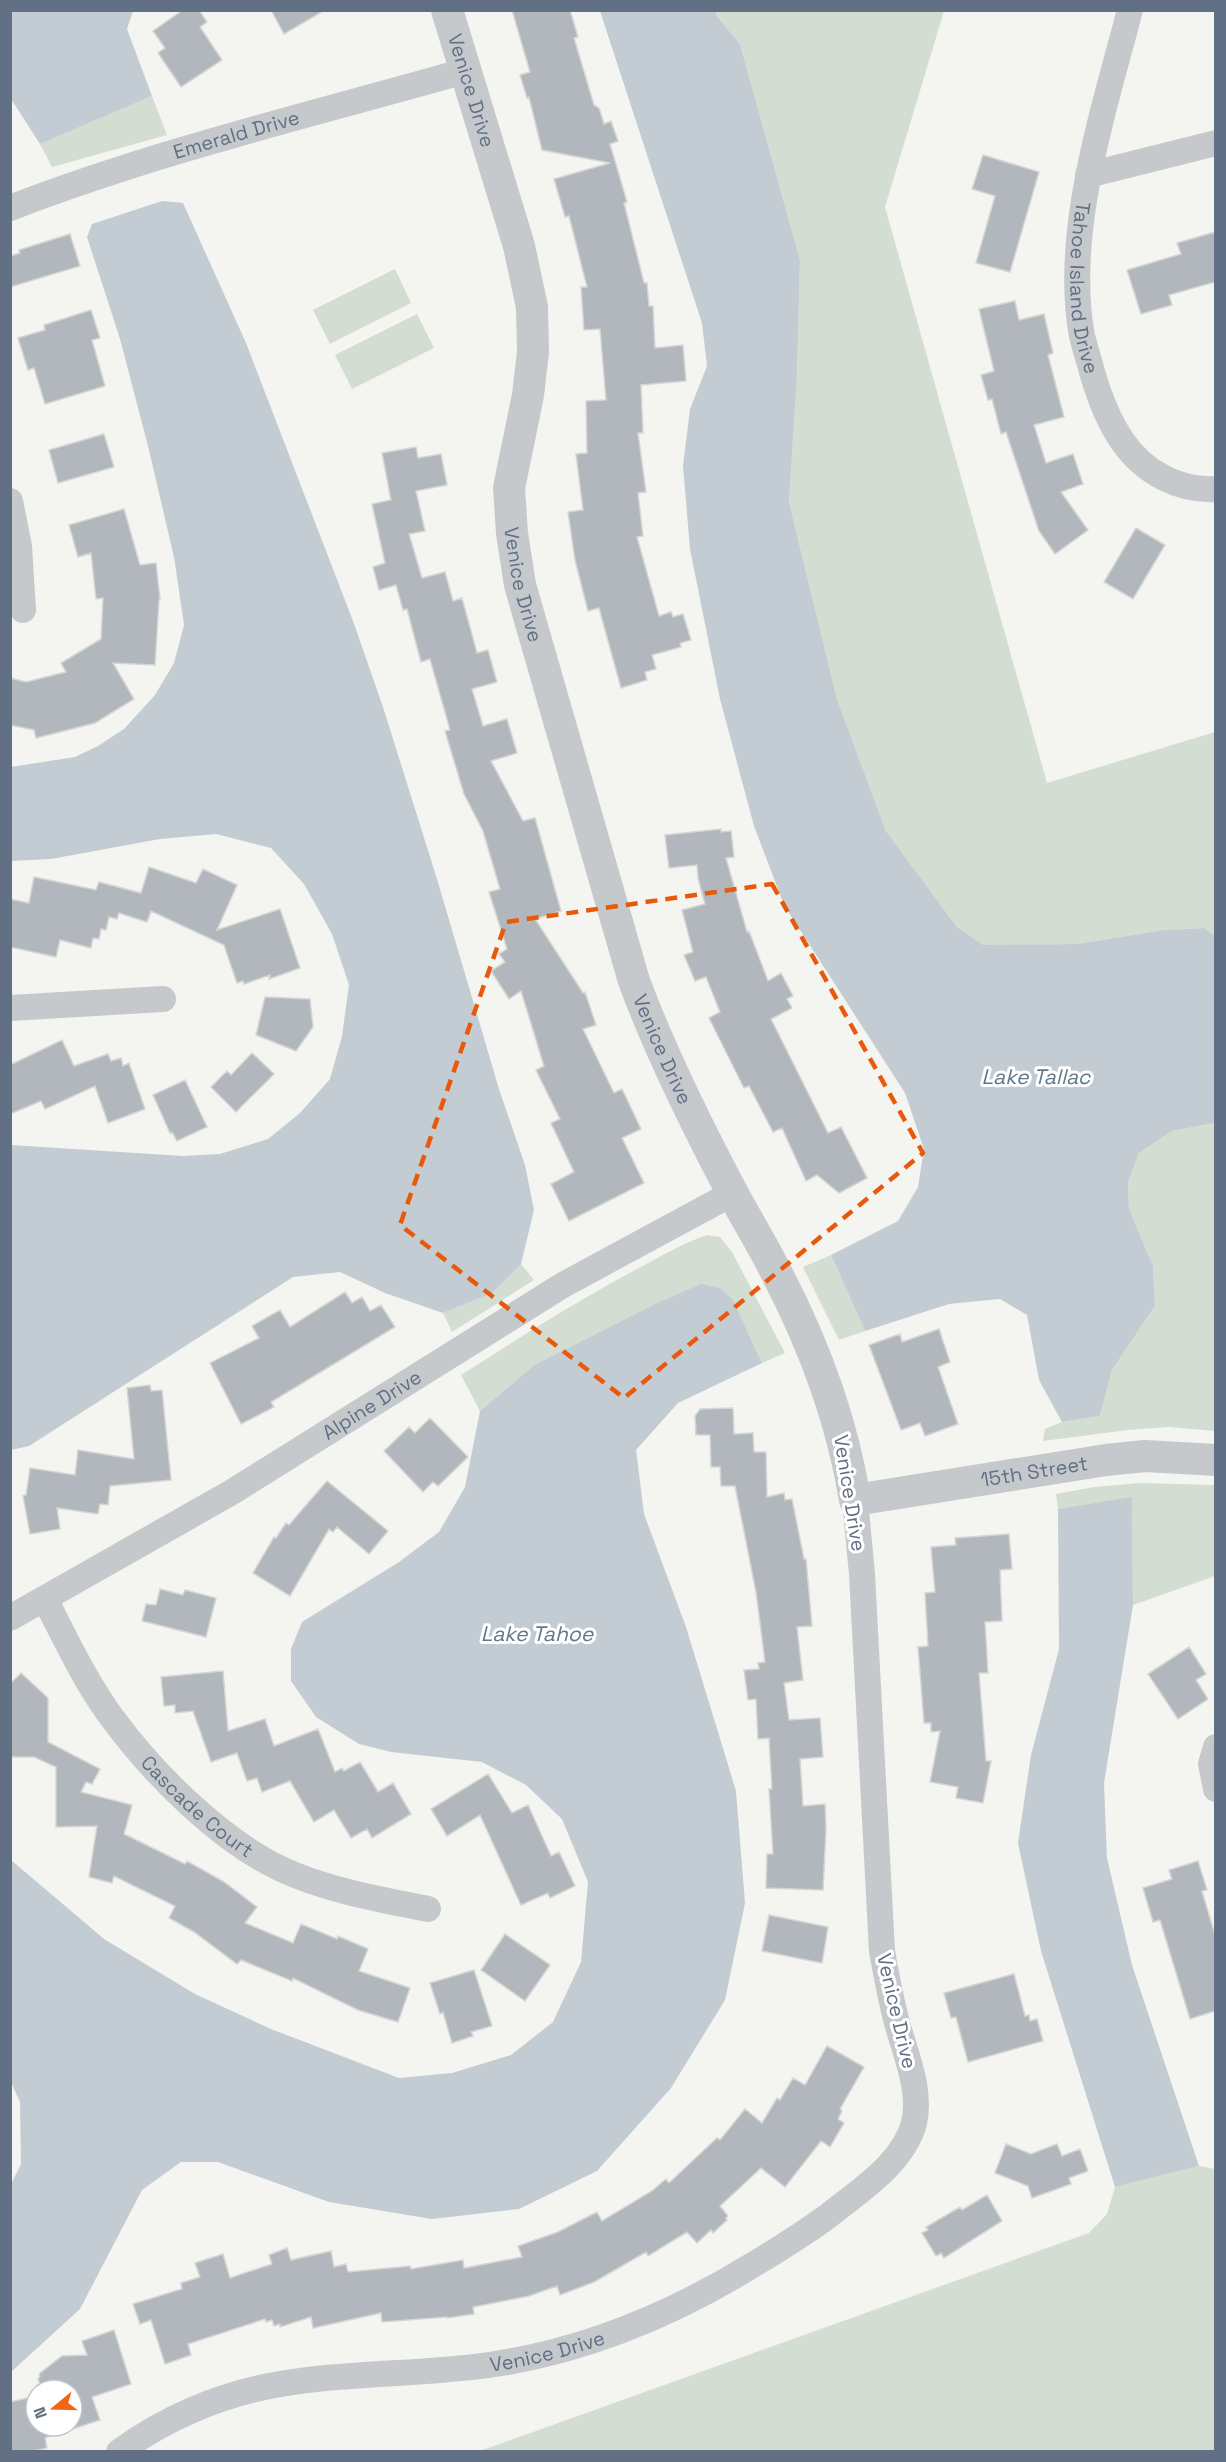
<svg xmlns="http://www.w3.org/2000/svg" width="1226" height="2462" font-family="'Space Grotesk',sans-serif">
<rect width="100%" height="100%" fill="#f4f5f0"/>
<!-- green -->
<path fill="#d4ddd1" d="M 716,11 L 944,11 L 885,207 L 1047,783 L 1215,732 L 1215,936 L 1204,928 L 1164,930 L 1077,944 L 983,946 L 957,927 L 886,831 L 837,699 L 789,502 L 797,377 L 800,260 L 740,44 L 717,16 Z
M 152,96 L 167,135 L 52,167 L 40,144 Z
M 395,269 L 411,303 L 330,344 L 313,310 Z
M 417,314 L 434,348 L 352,389 L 335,355 Z
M 1215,1123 L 1215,1431 L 1169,1427 L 1128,1430 L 1043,1441 L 1045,1429 L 1062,1422 L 1100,1416 L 1112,1370 L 1155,1306 L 1153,1266 L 1129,1209 L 1128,1182 L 1139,1153 L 1172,1131 Z
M 707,1235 L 720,1237 L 732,1252 L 785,1353 L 762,1363 L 733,1300 L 653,1305 L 534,1365 L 480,1411 L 461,1375 C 519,1338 577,1301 637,1269 C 660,1257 683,1243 707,1235 Z
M 831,1255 L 865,1331 L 839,1340 L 803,1267 Z
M 521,1264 L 534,1280 L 452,1332 L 443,1313 L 492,1293 Z
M 1140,1483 L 1215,1485 L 1215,1576 L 1133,1605 L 1132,1498 L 1058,1509 L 1056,1494 L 1094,1487 Z
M 1199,2166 L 1215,2169 L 1215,2451 L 477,2452 L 1089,2233 L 1107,2214 L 1115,2187 Z"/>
<!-- water -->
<path fill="#c3ccd2" d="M 11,10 L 133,11 L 127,29 L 152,96 L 40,144 L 11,99 Z
M 600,11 L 716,11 L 717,16 L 740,44 L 800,260 L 797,377 L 789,502 L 837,699 L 886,831 L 957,927 L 983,945 L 1077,944 L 1164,930 L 1204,928 L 1215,936 L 1215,1123 L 1172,1131 L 1139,1153 L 1128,1182 L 1129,1209 L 1153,1266 L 1155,1306 L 1112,1370 L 1100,1416 L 1062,1422 L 1039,1380 L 1027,1315 L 1000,1299 L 949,1304 L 865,1331 L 831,1255 L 898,1221 L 918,1187 L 924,1149 L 905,1093 L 784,905 L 754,826 L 720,699 L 690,549 L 683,466 L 690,409 L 707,366 L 702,323 Z
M 162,201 L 183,203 L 246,343 L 353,621 L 383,707 L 437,879 L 499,1089 L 525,1165 L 534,1210 L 521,1264 L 492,1293 L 443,1313 L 385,1293 L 340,1272 L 293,1277 L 29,1446 L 11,1450 L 11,1145 L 183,1156 L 220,1154 L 268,1139 L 300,1113 L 330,1079 L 342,1036 L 349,985 L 332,934 L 304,884 L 271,848 L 216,834 L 160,839 L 51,859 L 11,861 L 11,767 L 75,757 L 98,746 L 124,729 L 155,695 L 174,663 L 184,625 L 174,557 L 148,446 L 120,339 L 87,237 L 92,224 Z
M 701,1284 L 720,1288 L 733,1300 L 762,1363 L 678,1403 L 636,1450 L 644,1514 L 686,1627 L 736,1791 L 745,1903 L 725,2000 L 671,2088 L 597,2171 L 519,2209 L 432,2219 L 329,2202 L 218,2162 L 181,2162 L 142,2190 L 80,2309 L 11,2372 L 11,2184 L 21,2164 L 20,2102 L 10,2080 L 11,1860 L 104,1939 L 195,1994 L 271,2029 L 399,2078 L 452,2073 L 511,2055 L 553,2022 L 581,1962 L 588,1882 L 562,1819 L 526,1785 L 482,1762 L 391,1752 L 359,1744 L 316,1717 L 291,1681 L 291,1649 L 302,1622 L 399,1562 L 439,1532 L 465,1487 L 480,1411 L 534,1365 L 653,1305 Z
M 1132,1497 L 1133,1605 L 1104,1783 L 1107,1858 L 1132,1965 L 1199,2166 L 1115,2187 L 1041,1951 L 1018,1843 L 1031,1755 L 1059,1649 L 1058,1509 Z"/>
<!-- building -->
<path fill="#b1b7bd" stroke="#d5d6d3" stroke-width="1.5" d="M 183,10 L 199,10 L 207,22 L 200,27 L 222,60 L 181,87 L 158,53 L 165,48 L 153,31 Z
M 271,10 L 325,10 L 284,34 Z
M 512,10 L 570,10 L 578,37 L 574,38 L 594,105 L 599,108 L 604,124 L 611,121 L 618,141 L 610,144 L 627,202 L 624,203 L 644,283 L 647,283 L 649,306 L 653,306 L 655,348 L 683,345 L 686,381 L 641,385 L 643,433 L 638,433 L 646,492 L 638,493 L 643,536 L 637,537 L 659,616 L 671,612 L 673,617 L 683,614 L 691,640 L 680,643 L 681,647 L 652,655 L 656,669 L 645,672 L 647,680 L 621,688 L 599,608 L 588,611 L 575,560 L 568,512 L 583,510 L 576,454 L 587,453 L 586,401 L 606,400 L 600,329 L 584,330 L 581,287 L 587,287 L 569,216 L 565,217 L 554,179 L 610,163 L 542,150 L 529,97 L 527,98 L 520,75 L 530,72 Z
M 983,155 L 1039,172 L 1010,272 L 976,263 L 995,196 L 972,189 Z
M 1215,232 L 1215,282 L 1169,295 L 1172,305 L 1141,314 L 1127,270 L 1181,254 L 1177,243 Z
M 70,234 L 80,266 L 10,287 L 10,256 L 20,253 L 19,250 Z
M 1015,301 L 1019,320 L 1044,314 L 1053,353 L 1048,355 L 1064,417 L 1034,425 L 1046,463 L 1073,454 L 1083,484 L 1061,492 L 1088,530 L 1055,554 L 1039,531 L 1006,432 L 1001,434 L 992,399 L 988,400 L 981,375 L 994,371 L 979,309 Z
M 91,310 L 100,338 L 92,340 L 105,386 L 45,404 L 34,368 L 28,370 L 18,338 L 45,330 L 44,325 Z
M 104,434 L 114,467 L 58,483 L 49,450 Z
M 416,447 L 418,458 L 441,454 L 447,485 L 416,491 L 425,531 L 409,534 L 422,578 L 445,572 L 453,601 L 462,598 L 477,653 L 488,650 L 497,682 L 472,689 L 483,726 L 507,719 L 517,753 L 491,761 L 523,821 L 535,818 L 561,911 L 535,919 L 583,993 L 585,992 L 596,1025 L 583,1029 L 614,1093 L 622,1089 L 641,1129 L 622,1138 L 644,1183 L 569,1221 L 551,1184 L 574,1172 L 551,1123 L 560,1119 L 536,1070 L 544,1066 L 521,991 L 509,999 L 491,971 L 505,962 L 499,954 L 507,949 L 489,892 L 500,889 L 483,831 L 464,794 L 445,731 L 450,730 L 430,659 L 421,662 L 407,609 L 403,610 L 396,585 L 379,590 L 373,567 L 385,563 L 372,504 L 391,500 L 382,453 Z
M 124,509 L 140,565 L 156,563 L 160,599 L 159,600 L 155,665 L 113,663 L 134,699 L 95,723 L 36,738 L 34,730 L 10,725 L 10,678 L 26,682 L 66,672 L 61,663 L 101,639 L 103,598 L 96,599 L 91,553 L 78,557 L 69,525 Z
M 1136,528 L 1165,545 L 1133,599 L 1104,582 Z
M 721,829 L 721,832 L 731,831 L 734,857 L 726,858 L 747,932 L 749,931 L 768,981 L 781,973 L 793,996 L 787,999 L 792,1008 L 771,1019 L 828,1133 L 841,1127 L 867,1178 L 839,1193 L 817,1175 L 806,1181 L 782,1128 L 773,1132 L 749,1086 L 744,1088 L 709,1018 L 720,1012 L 706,977 L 695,981 L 684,955 L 693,952 L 682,910 L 705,904 L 698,878 L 697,865 L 669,868 L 665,835 Z
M 149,867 L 196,883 L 203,869 L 237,885 L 217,930 L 280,909 L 300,968 L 269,979 L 270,975 L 244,984 L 243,981 L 237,983 L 224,945 L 151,911 L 147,922 L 119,913 L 117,919 L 109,917 L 106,930 L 101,929 L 99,939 L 93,938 L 91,948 L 60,940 L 56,957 L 10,947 L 10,899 L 29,903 L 34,877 L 96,890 L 99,882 L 141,893 Z
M 265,997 L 310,999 L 313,1027 L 296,1051 L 256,1035 Z
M 62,1040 L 74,1066 L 108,1054 L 111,1061 L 121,1058 L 123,1066 L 129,1063 L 145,1109 L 108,1123 L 95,1086 L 45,1109 L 41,1101 L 10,1114 L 10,1065 Z
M 252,1053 L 274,1074 L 236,1112 L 211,1087 L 227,1071 L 231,1075 Z
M 185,1080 L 207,1127 L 177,1141 L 172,1132 L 170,1133 L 153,1095 Z
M 345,1292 L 352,1303 L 362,1297 L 370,1311 L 381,1305 L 395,1327 L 271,1402 L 274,1407 L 241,1424 L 210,1363 L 259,1338 L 252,1326 L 280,1310 L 290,1327 Z
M 939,1329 L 950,1362 L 938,1367 L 958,1424 L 925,1436 L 920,1423 L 901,1430 L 869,1345 L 900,1334 L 902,1342 Z
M 150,1385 L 151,1391 L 162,1390 L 171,1480 L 110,1486 L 108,1505 L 100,1504 L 98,1514 L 57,1508 L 60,1529 L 30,1534 L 23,1496 L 26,1495 L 30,1468 L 75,1475 L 78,1450 L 134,1459 L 127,1388 Z
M 733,1408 L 734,1434 L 753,1433 L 754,1452 L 766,1452 L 767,1497 L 784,1493 L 785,1500 L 792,1499 L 804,1559 L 806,1559 L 812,1626 L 797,1627 L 803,1680 L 784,1683 L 789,1720 L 820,1718 L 823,1757 L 800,1759 L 803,1806 L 825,1804 L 826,1830 L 823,1890 L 766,1888 L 767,1854 L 773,1854 L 769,1789 L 772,1789 L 769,1738 L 758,1739 L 756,1699 L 748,1700 L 744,1670 L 759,1669 L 758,1663 L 765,1662 L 756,1592 L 735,1486 L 721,1486 L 720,1467 L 711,1467 L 710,1435 L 696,1435 L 695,1416 L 700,1409 Z
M 430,1418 L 468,1457 L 438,1486 L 433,1482 L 423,1492 L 384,1451 L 409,1427 L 415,1433 Z
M 327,1481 L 388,1531 L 369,1554 L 337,1527 L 333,1532 L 329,1529 L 290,1596 L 253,1573 L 274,1537 L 276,1538 L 286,1523 L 289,1525 Z
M 1009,1534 L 1012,1569 L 1000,1570 L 1002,1621 L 985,1622 L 988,1673 L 979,1673 L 986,1761 L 991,1761 L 983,1803 L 956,1798 L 958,1787 L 930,1782 L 940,1731 L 931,1732 L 931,1723 L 924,1723 L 918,1647 L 928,1646 L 925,1593 L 935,1592 L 931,1547 L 956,1545 L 955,1538 Z
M 160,1589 L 183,1595 L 185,1590 L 216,1598 L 206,1637 L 142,1621 L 146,1604 L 156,1605 Z
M 1189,1647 L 1206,1674 L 1196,1680 L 1208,1699 L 1178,1719 L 1148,1674 Z
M 223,1671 L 228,1731 L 265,1719 L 274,1746 L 318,1729 L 335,1772 L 342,1768 L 344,1771 L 360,1762 L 378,1792 L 393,1783 L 411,1814 L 372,1838 L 367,1829 L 351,1838 L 334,1810 L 314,1822 L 290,1781 L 262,1792 L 257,1778 L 247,1781 L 237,1753 L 211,1762 L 193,1711 L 175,1713 L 175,1705 L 164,1706 L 161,1677 Z
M 21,1673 L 48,1698 L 48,1742 L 100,1769 L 92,1784 L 86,1782 L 81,1792 L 132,1805 L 124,1834 L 185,1864 L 187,1861 L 224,1882 L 257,1907 L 245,1923 L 293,1943 L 301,1924 L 337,1939 L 338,1936 L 368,1949 L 359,1971 L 410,1988 L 398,2022 L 358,2010 L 293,1978 L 292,1981 L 241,1960 L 237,1964 L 194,1932 L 169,1918 L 175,1906 L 114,1876 L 112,1883 L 89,1877 L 97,1826 L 56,1827 L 56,1767 L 34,1757 L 10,1757 L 10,1684 Z
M 488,1774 L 512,1813 L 528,1805 L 551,1856 L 559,1852 L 575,1886 L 550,1898 L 548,1893 L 521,1905 L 480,1815 L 447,1836 L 431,1809 Z
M 1198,1861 L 1207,1890 L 1202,1891 L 1215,1935 L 1215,2011 L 1190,2019 L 1160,1920 L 1153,1922 L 1143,1888 L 1172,1879 L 1169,1870 Z
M 769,1915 L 828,1927 L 822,1963 L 762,1951 Z
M 505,1934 L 550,1965 L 525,2001 L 481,1970 Z
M 474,1970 L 492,2026 L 471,2032 L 473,2036 L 452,2043 L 443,2012 L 440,2014 L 430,1983 Z
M 1014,1974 L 1025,2016 L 1029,2015 L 1030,2021 L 1037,2019 L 1043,2041 L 968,2062 L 956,2017 L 951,2018 L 944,1993 Z
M 827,2046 L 864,2067 L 840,2109 L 842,2111 L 838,2119 L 844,2123 L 830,2147 L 821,2141 L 785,2187 L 761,2168 L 720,2206 L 728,2216 L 726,2218 L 727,2220 L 713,2233 L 711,2230 L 697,2243 L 687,2232 L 648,2256 L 646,2252 L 594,2282 L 560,2295 L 557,2286 L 529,2296 L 473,2307 L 474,2314 L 447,2318 L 447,2317 L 382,2322 L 381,2313 L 313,2328 L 311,2317 L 280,2327 L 280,2324 L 274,2326 L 272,2320 L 266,2322 L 265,2319 L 188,2344 L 191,2355 L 165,2364 L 151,2320 L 140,2324 L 133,2304 L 182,2289 L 181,2283 L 200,2277 L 195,2263 L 223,2254 L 230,2278 L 272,2264 L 269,2255 L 287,2248 L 291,2260 L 331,2251 L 334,2267 L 346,2264 L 348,2272 L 410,2266 L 411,2269 L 463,2260 L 464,2268 L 522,2257 L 518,2246 L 558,2232 L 597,2212 L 602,2221 L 652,2191 L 666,2179 L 669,2183 L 717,2138 L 720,2140 L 745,2109 L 762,2123 L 777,2098 L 780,2100 L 793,2078 L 805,2085 Z
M 1006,2144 L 1031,2154 L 1057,2144 L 1062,2156 L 1080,2149 L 1088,2171 L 1069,2178 L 1071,2184 L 1032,2198 L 1028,2186 L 995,2173 Z
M 987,2195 L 1002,2221 L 944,2258 L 941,2253 L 936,2256 L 922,2233 L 928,2230 L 926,2227 L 960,2207 L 962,2210 Z
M 114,2330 L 131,2384 L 92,2397 L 100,2420 L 45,2438 L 47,2448 L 34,2451 L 10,2451 L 10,2402 L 36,2396 L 36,2426 L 72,2426 L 72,2390 L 42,2390 L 38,2379 L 40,2377 L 39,2374 L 62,2356 L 87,2355 L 82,2341 Z"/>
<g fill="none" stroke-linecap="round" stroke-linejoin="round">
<!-- minor -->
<g stroke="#c6c9cc" stroke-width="26">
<path id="s1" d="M 1130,10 C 1104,110 1063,233 1082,336 C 1085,348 1089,360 1092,372 C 1099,396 1108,421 1123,442 C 1144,472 1178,491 1216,489"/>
<path d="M 1088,175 L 1216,143"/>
<path id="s2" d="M 10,208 C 158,151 313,114 465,71"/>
<path d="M 10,501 L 19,546 L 23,610"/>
<path d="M 10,1008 L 163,999"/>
<path id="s3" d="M 45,1599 C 65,1638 84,1679 110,1715 C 153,1774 226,1848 295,1875 C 337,1892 384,1900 428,1909"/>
<path id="s4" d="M 10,1618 L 232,1492 L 563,1285 L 733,1193"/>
<path d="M 1216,1747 L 1211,1764 L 1216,1789"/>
<path id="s5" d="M 119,2452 C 165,2418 220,2395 275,2385 C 346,2372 418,2375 489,2365 C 586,2351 674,2314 756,2263 C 781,2248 805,2233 828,2216 C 859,2191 903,2164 914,2123 C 922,2089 904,2051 896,2019 C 890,1996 886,1973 882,1951 L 862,1574 L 855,1500"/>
</g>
<!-- tertiary -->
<path stroke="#c6c9cc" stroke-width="32" id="s6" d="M 447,10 L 519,246 L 532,307 L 533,352 L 528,395 L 509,488 L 512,533 L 520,585 L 634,981 C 661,1054 697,1126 733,1194 C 747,1220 762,1244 775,1270 C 813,1342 842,1419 855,1500 L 1106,1460 L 1145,1456 L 1216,1460"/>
</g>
<!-- marked area -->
<path fill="none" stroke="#e8590c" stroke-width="4.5" stroke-dasharray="12 8" stroke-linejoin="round" d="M 772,884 L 923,1153 L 624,1398 L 400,1225 L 506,922 Z"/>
<g text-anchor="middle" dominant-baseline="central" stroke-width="6" stroke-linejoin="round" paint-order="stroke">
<!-- street labels -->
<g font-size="20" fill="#617084" stroke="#fff">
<text stroke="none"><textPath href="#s6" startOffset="84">Venice Drive</textPath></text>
<text stroke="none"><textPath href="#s2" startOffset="238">Emerald Drive</textPath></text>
<text stroke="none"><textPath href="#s1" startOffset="284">Tahoe Island Drive</textPath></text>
<text stroke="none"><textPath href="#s6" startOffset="590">Venice Drive</textPath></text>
<text stroke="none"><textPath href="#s6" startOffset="1076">Venice Drive</textPath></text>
<text stroke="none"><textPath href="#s4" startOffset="420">Alpine Drive</textPath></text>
<text stroke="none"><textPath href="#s6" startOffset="1750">15th Street</textPath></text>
<text transform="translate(850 1493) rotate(81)">Venice Drive</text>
<text stroke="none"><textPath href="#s3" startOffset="260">Cascade Court</textPath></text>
<text transform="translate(897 2011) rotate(77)">Venice Drive</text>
<text stroke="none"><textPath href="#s5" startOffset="446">Venice Drive</textPath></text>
</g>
<!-- water labels -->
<g font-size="21" font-style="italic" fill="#617989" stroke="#fff">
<text x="1036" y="1076">Lake Tallac</text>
<text x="537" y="1633">Lake Tahoe</text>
</g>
</g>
<!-- border -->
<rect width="1226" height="2462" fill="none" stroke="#617084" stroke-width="24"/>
<!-- north arrow -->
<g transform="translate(54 2408) rotate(251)"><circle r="28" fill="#ffffff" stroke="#c0c6ce" stroke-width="1.5"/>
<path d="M0-4.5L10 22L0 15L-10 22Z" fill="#f26513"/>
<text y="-9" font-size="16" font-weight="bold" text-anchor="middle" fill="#617084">N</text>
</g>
</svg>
